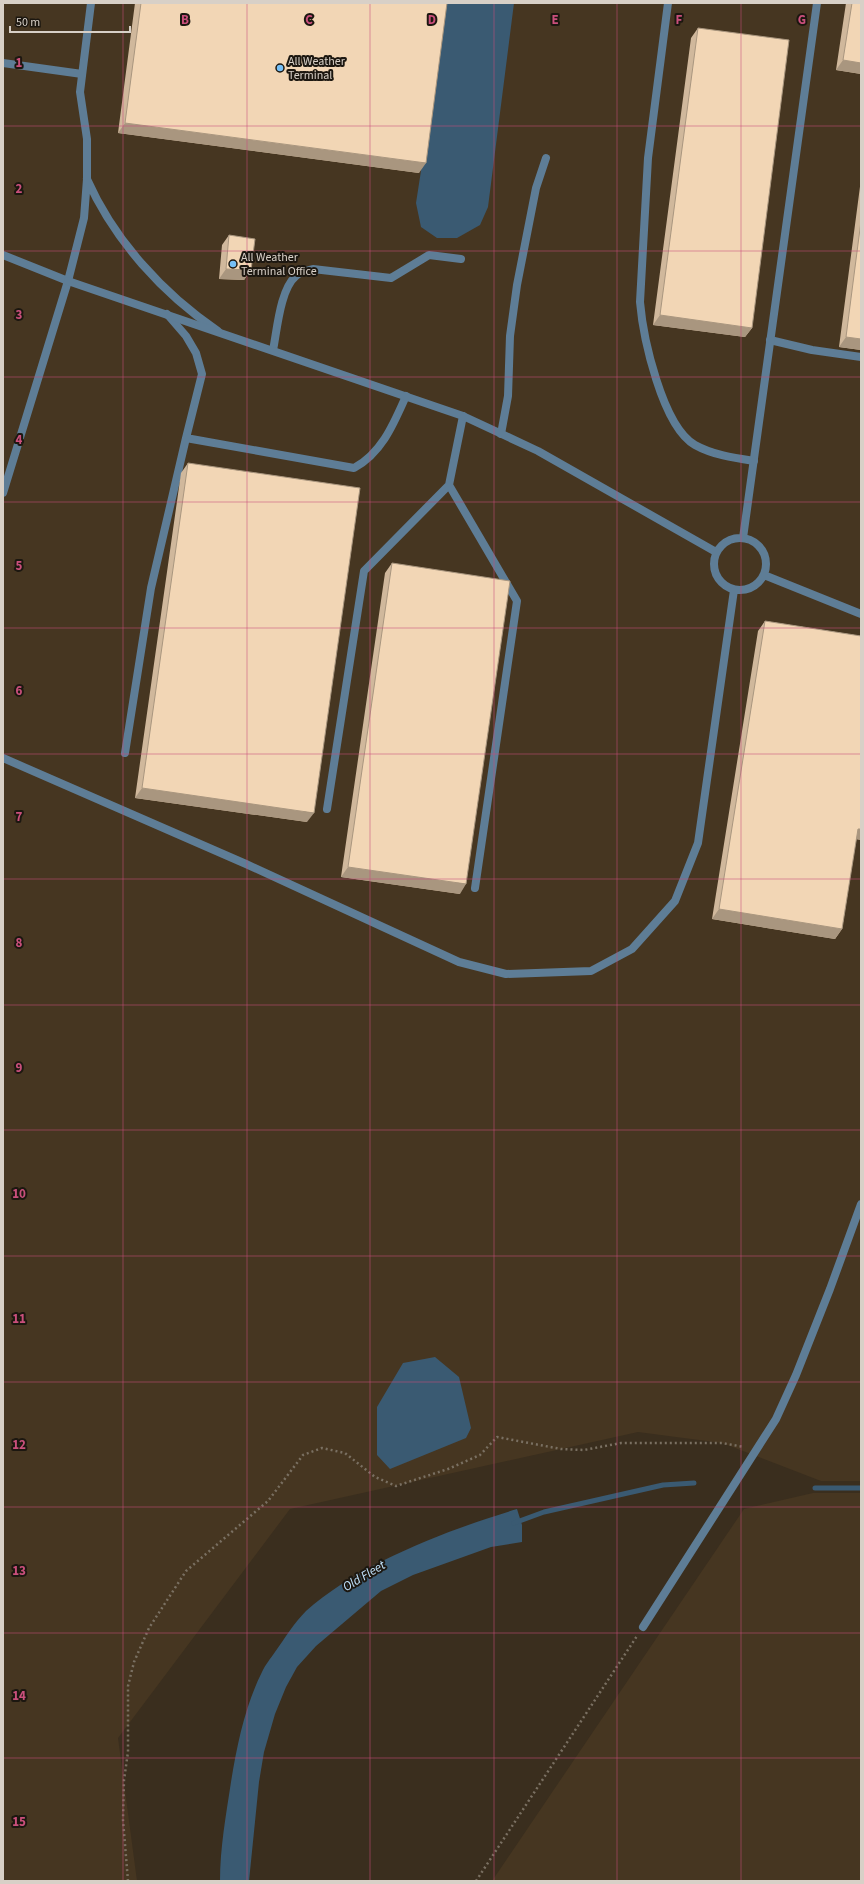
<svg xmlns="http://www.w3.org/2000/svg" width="864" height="1884" font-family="'Source Sans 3',sans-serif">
<rect width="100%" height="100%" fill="#3a2e1e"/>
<!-- built -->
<path fill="#463621" d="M 3,3 L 861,3 L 861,1481 L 821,1481 L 722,1443 L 638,1432 L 290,1509 L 118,1738 L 137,1881 L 3,1881 Z
M 813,1493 L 861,1493 L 861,1881 L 492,1881 L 744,1509 Z"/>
<!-- water -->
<path fill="#3a5a72" d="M 447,3 L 514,3 L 488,207 L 480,225 L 457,238 L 437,238 L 421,227 L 416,203 Z
M 435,1357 L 459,1377 L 471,1428 L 466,1438 L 390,1469 L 377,1455 L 377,1407 L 403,1363 Z
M 517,1509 L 522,1525 L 522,1542 L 491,1547 L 413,1575 L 381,1591 L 316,1646 L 297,1667 L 286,1687 L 275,1714 L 264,1752 L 259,1782 L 249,1881 L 220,1881 C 220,1848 226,1815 231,1782 C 237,1745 245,1706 262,1672 C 265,1665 271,1658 275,1652 C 285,1638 294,1623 306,1611 C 360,1563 448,1530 517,1509 Z"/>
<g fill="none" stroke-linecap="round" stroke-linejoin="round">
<!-- stream -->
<path stroke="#3a5a72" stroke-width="5" d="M 815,1488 L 861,1488
M 514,1523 L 544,1512 L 663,1485 L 694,1483"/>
<!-- path -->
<path stroke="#7a7062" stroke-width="2.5" stroke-dasharray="2 3" stroke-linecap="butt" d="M 128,1881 L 123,1820 L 124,1780 L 128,1752 L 128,1686 L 134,1662 L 149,1628 L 186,1571 L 268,1501 L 303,1455 L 322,1448 L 345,1453 L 375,1477 L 396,1486 L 448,1469 L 480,1455 L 497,1437 L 561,1449 L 584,1450 L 621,1443 L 722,1443 L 744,1447
M 476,1881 L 637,1636"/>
<!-- service -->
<path stroke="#5e7d96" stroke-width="8" d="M 668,3 L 648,158 L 640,302 C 643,337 662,426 695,445 C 713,455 734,458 754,461
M 3,63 L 82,74
M 87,179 C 114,240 163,294 218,331
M 3,255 L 68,281
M 167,314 L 186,336 L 196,353 L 202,374 L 186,438
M 770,340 L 812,350 L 861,357
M 273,350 C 277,331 280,289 296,276 C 301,271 307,271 313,269 L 391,278 L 429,255 L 461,259
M 463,416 L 449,485 L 517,601 L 475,888
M 501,434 L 508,396 L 510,336 L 517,285 L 536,188 L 546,158
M 3,493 L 68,281 L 84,218 L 87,179 L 87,139 L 80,92 L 91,3
M 125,753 L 151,588 L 186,438 L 354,468 C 382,453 394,423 406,396
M 327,809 L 364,571 L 449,485
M 643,1627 L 776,1419 L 796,1375 L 830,1289 L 861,1204"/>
<!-- minor -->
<path stroke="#5e7d96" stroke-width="8" d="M 68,281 L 463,416 L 538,451 L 716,552
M714 564a26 26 0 1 1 52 0a26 26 0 1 1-52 0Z
M 743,538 L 817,3
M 764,575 L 861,614
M 3,758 L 246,864 L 459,962 L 506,974 L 591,971 L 632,949 L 675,901 L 698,843 L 734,590"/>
</g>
<!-- wall -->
<path fill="#d0b89c" d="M 135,3 L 447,3 L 419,173 L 118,133 Z
M 846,3 L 861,3 L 861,74 L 836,70 Z
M 698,28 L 752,328 L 745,337 L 653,325 L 691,38 Z
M 861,179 L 861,350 L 839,347 Z
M 229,235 L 251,270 L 244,280 L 219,279 L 222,245 Z
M 188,463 L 307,822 L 135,798 L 181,473 Z
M 392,563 L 460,894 L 341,877 L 385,573 Z
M 765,621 L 861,636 L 861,840 L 856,839 L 842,929 L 835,939 L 712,919 L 758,631 Z"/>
<!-- shaded-wall -->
<path fill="#a9967f" d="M 843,60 L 861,63 L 861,74 L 836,70 Z
M 125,123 L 426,163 L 419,173 L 118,133 Z
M 226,269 L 251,270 L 244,280 L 219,279 Z
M 660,315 L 752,328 L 745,337 L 653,325 Z
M 846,337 L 861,339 L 861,350 L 839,347 Z
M 142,788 L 314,813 L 307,822 L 135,798 Z
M 858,829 L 861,829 L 861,840 L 851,838 Z
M 348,867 L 466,884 L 460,894 L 341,877 Z
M 719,909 L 842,929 L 835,939 L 712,919 Z"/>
<!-- building -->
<path fill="#f2d6b5" stroke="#a9967f" d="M 141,3 L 447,3 L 426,163 L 125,123 Z
M 852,3 L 861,3 L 861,63 L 843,60 Z
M 698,28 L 789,40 L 752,328 L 660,315 Z
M 861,221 L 861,339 L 846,337 Z
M 229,235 L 255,239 L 251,270 L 226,269 Z
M 188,463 L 360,488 L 314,813 L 142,788 Z
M 392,563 L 510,581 L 466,884 L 348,867 Z
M 765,621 L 861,636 L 861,829 L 858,829 L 842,929 L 719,909 Z"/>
<!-- grid -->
<path fill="none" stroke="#c94f7b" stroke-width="1" stroke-opacity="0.55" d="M 123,3 L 123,1881M 247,3 L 247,1881M 370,3 L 370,1881M 494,3 L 494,1881M 617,3 L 617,1881M 741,3 L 741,1881M 3,126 L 861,126M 3,251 L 861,251M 3,377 L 861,377M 3,502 L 861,502M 3,628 L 861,628M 3,754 L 861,754M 3,879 L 861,879M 3,1005 L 861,1005M 3,1130 L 861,1130M 3,1256 L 861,1256M 3,1382 L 861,1382M 3,1507 L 861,1507M 3,1633 L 861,1633M 3,1758 L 861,1758"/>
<!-- markers -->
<g fill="#76c0f7" stroke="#1c1710" stroke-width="1.5">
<circle cx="280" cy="68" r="4"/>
<circle cx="233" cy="264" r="4"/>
</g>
<g text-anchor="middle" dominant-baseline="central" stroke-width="4" stroke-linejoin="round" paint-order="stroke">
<!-- poi labels -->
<g font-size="12" fill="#d8d0c7" stroke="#1c1710" text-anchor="start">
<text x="288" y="61">All Weather<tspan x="288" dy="14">Terminal</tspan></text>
<text x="241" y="257">All Weather<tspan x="241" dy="14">Terminal Office</tspan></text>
</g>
<!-- water labels -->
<g font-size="13" font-style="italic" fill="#c2e4fe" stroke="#1c1710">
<text transform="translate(364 1576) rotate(-31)">Old Fleet</text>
</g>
</g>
<g font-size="13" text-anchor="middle" font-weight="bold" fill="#c94f7b" stroke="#1c1710" stroke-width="4" stroke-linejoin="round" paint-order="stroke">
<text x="185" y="24">B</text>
<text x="309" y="24">C</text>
<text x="432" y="24">D</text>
<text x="555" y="24">E</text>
<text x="679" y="24">F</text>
<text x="802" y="24">G</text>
<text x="19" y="67">1</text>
<text x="19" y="193">2</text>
<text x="19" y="319">3</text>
<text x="19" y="444">4</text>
<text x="19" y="570">5</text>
<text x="19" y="695">6</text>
<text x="19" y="821">7</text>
<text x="19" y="947">8</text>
<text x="19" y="1072">9</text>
<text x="19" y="1198">10</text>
<text x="19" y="1323">11</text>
<text x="19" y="1449">12</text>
<text x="19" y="1575">13</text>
<text x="19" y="1700">14</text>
<text x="19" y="1826">15</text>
</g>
<!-- border -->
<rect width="864" height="1884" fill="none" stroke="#d8d0c7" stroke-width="8"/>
<!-- scale -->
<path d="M10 26v6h120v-6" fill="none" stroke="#d8d0c7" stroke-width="2"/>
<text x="16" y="26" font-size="12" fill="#d8d0c7" stroke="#1c1710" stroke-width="3" paint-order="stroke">50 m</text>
</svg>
